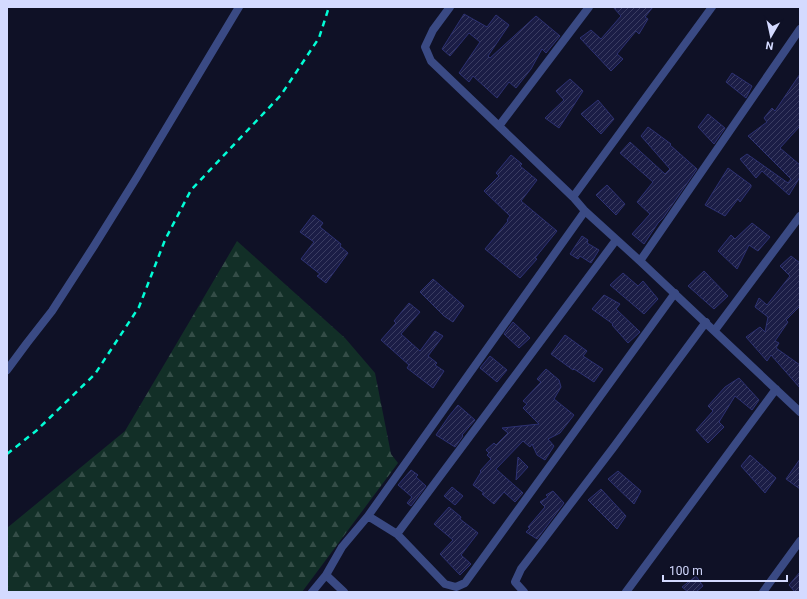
<svg xmlns="http://www.w3.org/2000/svg" width="807" height="599" font-family="Roboto,sans-serif">
<defs>
<pattern id="forest-firs" width="22" height="20" patternUnits="userSpaceOnUse"><rect width="22" height="20" fill="#122f27"/><path d="M5 1l3.5 6h-7zM16 11l3.5 6h-7z" fill="#344d47"/></pattern>
<pattern id="building-hatch" width="6" height="6" patternUnits="userSpaceOnUse"><rect width="6" height="6" fill="#1b1d46"/><path d="M-1 1l2-2M0 6l6-6M5 7l2-2" fill="none" stroke="#3b3d62"/></pattern>
</defs>
<rect width="100%" height="100%" fill="#0f1126"/>
<!-- forest -->
<path fill="url(#forest-firs)" d="M 237,241 L 345,338 L 375,373 L 391,454 L 398,463 L 302,592 L 7,592 L 7,528 L 125,431 Z"/>
<!-- building -->
<path fill="url(#building-hatch)" stroke="#2d3172" d="M 613,7 L 653,7 L 645,17 L 648,19 L 639,34 L 636,31 L 617,54 L 623,59 L 611,71 L 580,38 L 591,30 L 601,39 L 621,16 Z
M 464,14 L 487,27 L 496,15 L 509,25 L 488,56 L 490,58 L 536,16 L 560,36 L 546,53 L 542,49 L 531,69 L 516,88 L 509,82 L 497,98 L 473,76 L 469,82 L 459,73 L 480,42 L 469,33 L 450,56 L 442,49 Z
M 732,73 L 752,86 L 746,98 L 726,82 Z
M 800,74 L 800,126 L 780,148 L 800,165 L 800,177 L 789,195 L 762,171 L 756,178 L 740,159 L 747,154 L 788,183 L 791,179 L 748,136 L 767,122 L 764,118 L 772,108 L 775,111 Z
M 570,79 L 583,91 L 559,128 L 545,118 L 564,100 L 556,91 Z
M 598,100 L 614,119 L 601,134 L 581,114 Z
M 708,114 L 725,128 L 714,144 L 698,127 Z
M 648,127 L 671,144 L 670,145 L 697,169 L 663,218 L 658,223 L 644,244 L 632,234 L 650,214 L 637,202 L 653,182 L 620,153 L 630,142 L 665,174 L 670,169 L 641,136 Z
M 511,155 L 522,164 L 520,166 L 537,180 L 521,201 L 557,231 L 535,258 L 537,259 L 520,278 L 485,249 L 508,221 L 507,220 L 510,216 L 484,191 L 499,176 L 496,173 Z
M 728,168 L 751,185 L 751,187 L 740,202 L 738,199 L 725,216 L 705,205 Z
M 607,185 L 625,204 L 616,215 L 596,195 Z
M 313,215 L 323,223 L 320,227 L 341,244 L 340,246 L 348,253 L 326,283 L 317,276 L 320,274 L 301,259 L 314,242 L 300,232 Z
M 752,223 L 770,237 L 758,251 L 749,245 L 737,269 L 718,251 L 731,235 L 735,239 Z
M 582,236 L 588,240 L 587,243 L 599,250 L 591,263 L 580,256 L 578,259 L 570,254 Z
M 791,256 L 800,263 L 800,306 L 786,320 L 788,322 L 775,341 L 779,343 L 776,348 L 800,365 L 800,388 L 771,355 L 767,361 L 746,337 L 760,327 L 765,332 L 768,317 L 755,307 L 759,298 L 767,305 L 790,276 L 780,266 Z
M 704,271 L 728,296 L 714,309 L 688,286 Z
M 623,273 L 638,286 L 643,281 L 658,299 L 644,314 L 610,285 Z
M 433,279 L 464,306 L 453,322 L 444,316 L 420,292 Z
M 604,295 L 620,304 L 616,309 L 640,332 L 628,343 L 612,325 L 613,324 L 592,309 Z
M 409,303 L 420,312 L 401,334 L 420,351 L 435,331 L 443,336 L 428,356 L 437,363 L 435,365 L 444,371 L 433,388 L 407,368 L 409,365 L 381,340 L 396,323 L 394,321 Z
M 513,322 L 530,338 L 519,348 L 504,334 Z
M 565,335 L 587,351 L 583,356 L 603,369 L 594,382 L 574,369 L 573,370 L 551,354 Z
M 490,356 L 507,370 L 497,382 L 480,368 Z
M 546,369 L 559,380 L 561,387 L 554,399 L 574,415 L 560,433 L 548,439 L 554,446 L 545,460 L 537,455 L 532,444 L 530,447 L 523,441 L 496,469 L 523,493 L 515,502 L 504,492 L 494,504 L 482,494 L 484,493 L 473,485 L 481,472 L 480,471 L 491,459 L 487,455 L 489,453 L 486,450 L 494,443 L 496,445 L 508,433 L 502,428 L 539,424 L 523,408 L 527,404 L 523,401 L 541,382 L 537,379 Z
M 739,378 L 759,400 L 752,410 L 735,396 L 719,422 L 724,427 L 708,443 L 696,430 L 713,411 L 708,406 L 725,387 Z
M 458,405 L 475,420 L 462,435 L 463,436 L 455,447 L 436,435 L 449,416 Z
M 750,455 L 776,478 L 765,493 L 741,466 Z
M 518,457 L 528,467 L 516,480 Z
M 800,459 L 800,489 L 786,479 Z
M 411,470 L 418,475 L 416,477 L 426,486 L 411,506 L 407,503 L 412,497 L 398,485 Z
M 618,471 L 641,491 L 634,504 L 608,479 Z
M 452,487 L 463,496 L 455,505 L 444,496 Z
M 601,489 L 626,516 L 617,529 L 588,500 Z
M 553,491 L 564,503 L 537,539 L 526,532 L 530,528 L 528,527 L 545,507 L 540,502 L 548,497 L 546,495 Z
M 449,507 L 461,517 L 460,519 L 478,533 L 461,555 L 471,564 L 460,575 L 440,554 L 453,540 L 434,524 Z
M 800,572 L 800,592 L 795,592 L 789,585 Z
M 696,576 L 703,586 L 696,592 L 688,592 L 682,587 Z"/>
<g fill="none" stroke-linecap="round" stroke-linejoin="round">
<!-- minor -->
<path stroke="#3a4a84" stroke-width="8" d="M 450,7 L 433,30 L 425,47 L 431,61 L 573,197 L 585,211 L 640,261 L 800,412
M 499,126 L 589,7
M 573,197 L 712,7
M 640,261 L 800,29
M 715,330 L 800,216
M 368,516 L 397,534 L 445,584 L 456,587 L 465,583 L 675,293
M 397,534 L 616,240
M 312,592 L 326,575
M 344,592 L 326,575 L 342,547 L 368,516 L 585,211
M 524,592 L 515,582 L 521,569 L 613,448 L 706,322
M 626,592 L 776,389
M 763,592 L 800,541"/>
<!-- tertiary -->
<path stroke="#3a4a84" stroke-width="8" d="M 7,370 L 27,343 L 52,311 L 94,246 L 137,177 L 239,7"/>
<!-- rail -->
<path stroke="#02fdd6" stroke-width="2.5" stroke-dasharray="6 5" stroke-linecap="butt" d="M 7,454 L 36,431 L 95,374 L 139,307 L 165,240 L 191,190 L 281,95 L 319,38 L 329,7"/>
</g>
<!-- border -->
<rect width="807" height="599" fill="none" stroke="#d4daff" stroke-width="16"/>
<!-- north arrow -->
<g transform="translate(771 36) rotate(189)" stroke="#0f1126" stroke-width="3" paint-order="stroke">
<path d="M0-3L7 15L0 10L-7 15Z" fill="#d4daff"/>
<text y="-6" font-size="11" font-weight="bold" text-anchor="middle" fill="#d4daff">N</text>
</g>
<!-- scale -->
<path d="M663 575v6h124v-6" fill="none" stroke="#d4daff" stroke-width="2"/>
<text x="669" y="575" font-size="12" fill="#d4daff" stroke="#0f1126" stroke-width="3" paint-order="stroke">100 m</text>
</svg>
